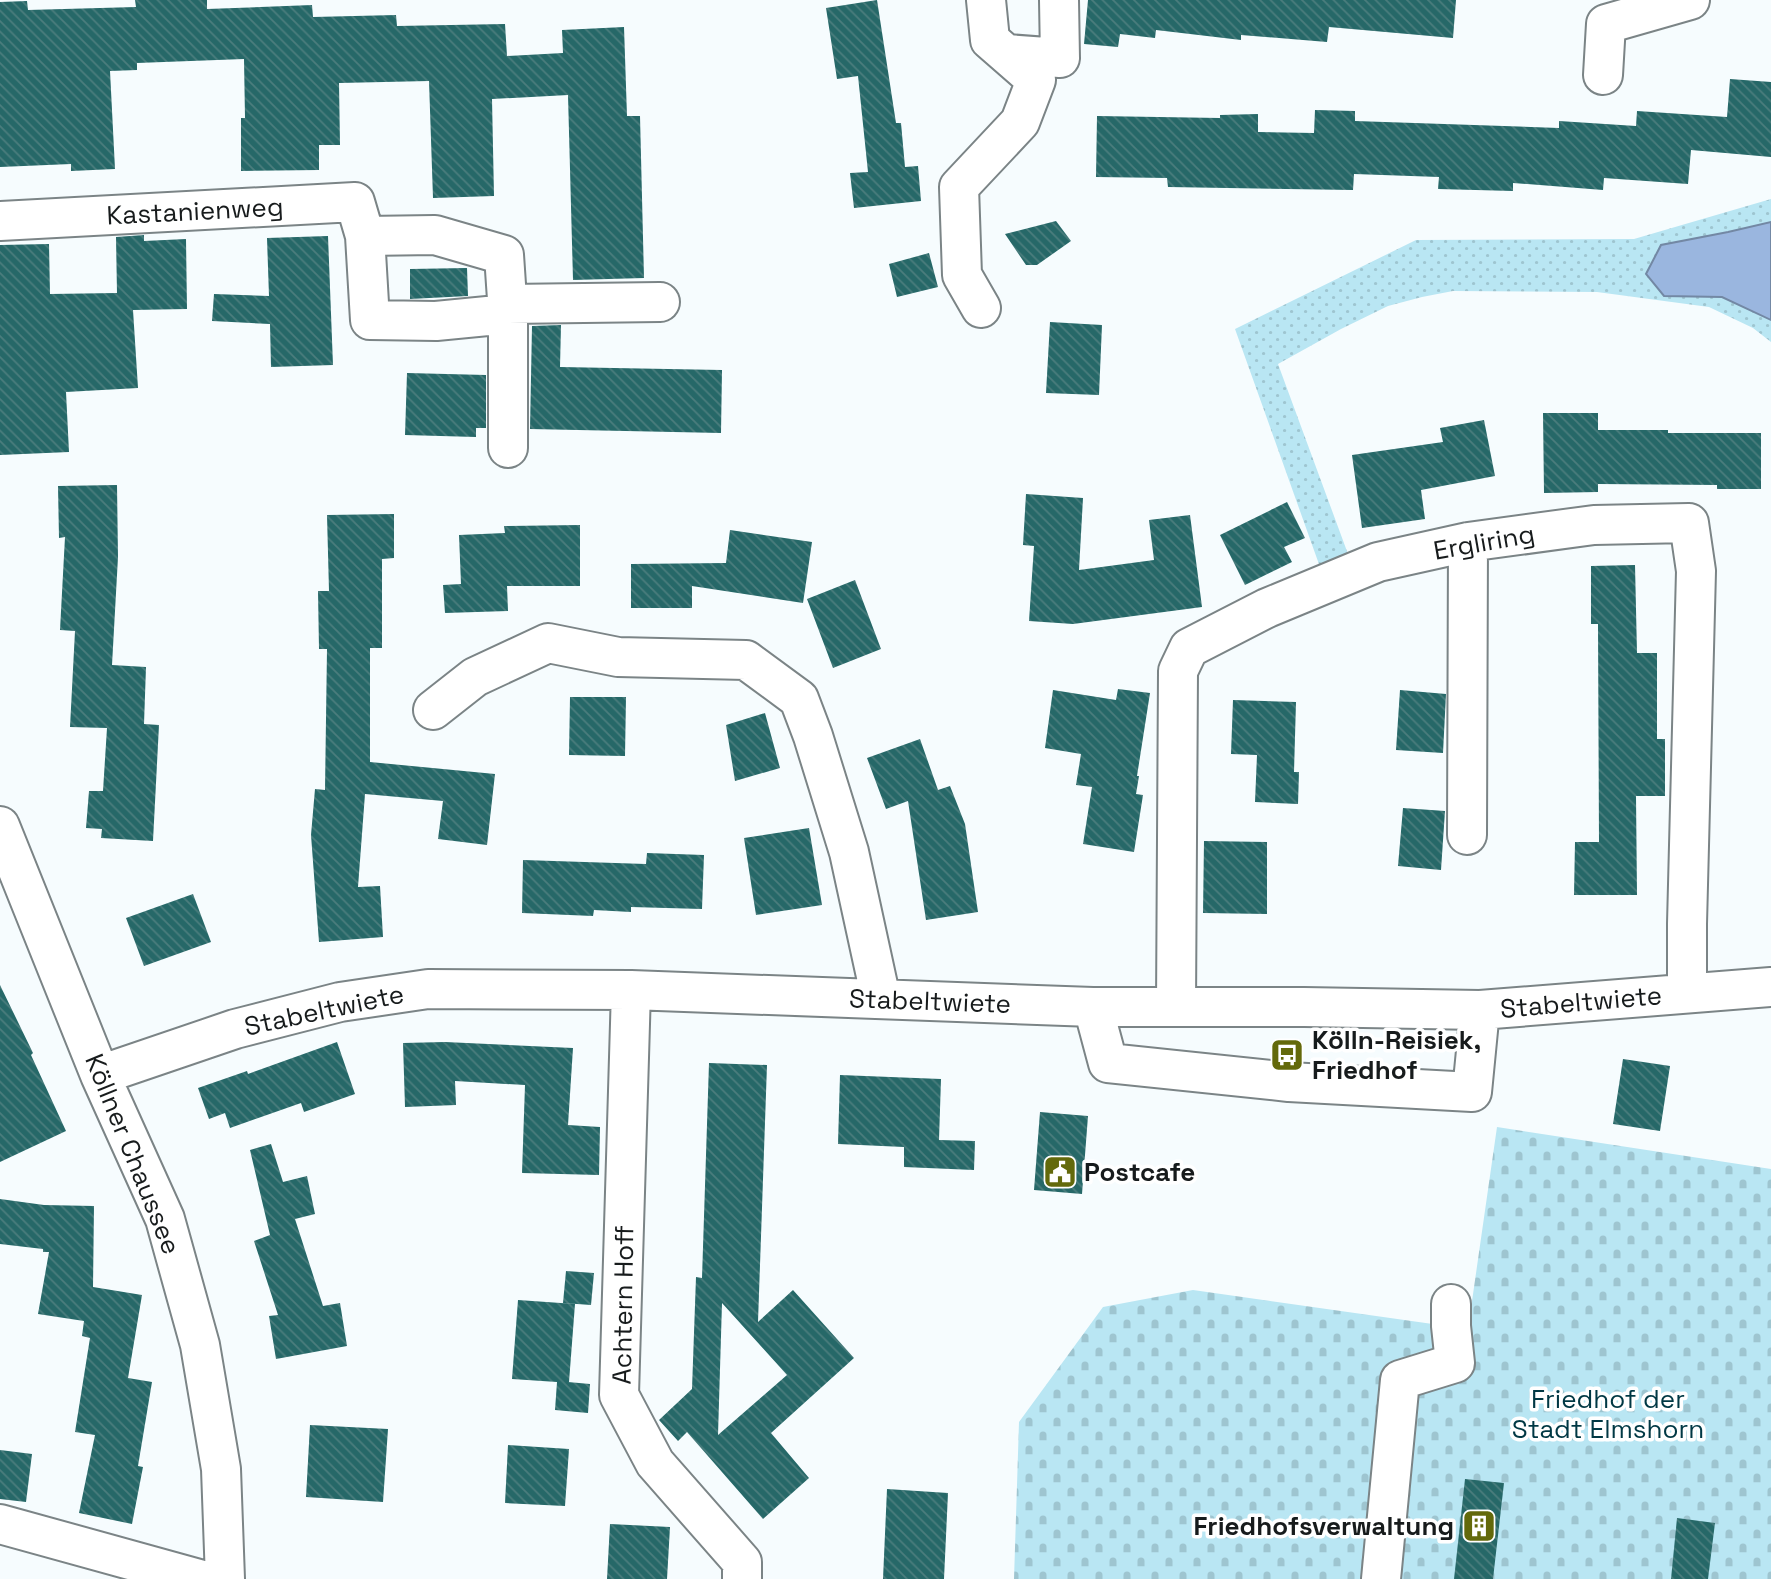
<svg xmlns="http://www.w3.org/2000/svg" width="1771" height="1579" font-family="'Space Grotesk',sans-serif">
<defs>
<pattern id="grass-dots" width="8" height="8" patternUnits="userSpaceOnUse" patternTransform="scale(1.75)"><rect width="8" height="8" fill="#b9e6f3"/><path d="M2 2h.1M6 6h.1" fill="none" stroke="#9ec5d0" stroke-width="1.8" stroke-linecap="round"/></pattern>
<pattern id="cemetery-stones" width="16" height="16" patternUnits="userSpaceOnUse" patternTransform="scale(1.75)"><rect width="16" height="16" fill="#b9e6f3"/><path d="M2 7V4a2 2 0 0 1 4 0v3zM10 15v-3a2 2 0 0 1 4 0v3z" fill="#9ec5d0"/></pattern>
<pattern id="building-back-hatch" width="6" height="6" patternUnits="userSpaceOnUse" patternTransform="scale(1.75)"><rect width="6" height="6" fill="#266868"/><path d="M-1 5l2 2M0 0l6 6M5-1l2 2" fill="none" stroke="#4b7d7d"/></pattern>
</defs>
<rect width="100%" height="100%" fill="#f6fcfe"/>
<!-- grass -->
<path fill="url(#grass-dots)" d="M 1771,199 L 1771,222 L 1728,232 L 1664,296 L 1722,297 L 1771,320 L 1771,342 L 1753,328 L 1709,307 L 1597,292 L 1453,291 L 1422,297 L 1388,306 L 1341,329 L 1278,364 L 1348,554 L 1320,567 L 1235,329 L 1416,240 L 1634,239 Z"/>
<!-- cemetery -->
<path fill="url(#cemetery-stones)" d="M 1497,1127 L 1771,1169 L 1771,1579 L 1014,1579 L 1019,1422 L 1103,1307 L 1193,1290 L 1468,1329 Z"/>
<!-- water -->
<path fill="#9ab6df" stroke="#7388a4" stroke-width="2" d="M 1771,222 L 1771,320 L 1722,297 L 1664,296 L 1646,274 L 1661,245 L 1728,232 Z"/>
<!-- building -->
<path fill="url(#building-back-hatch)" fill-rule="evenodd" d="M 135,0 L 207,0 L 207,9 L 312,5 L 313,17 L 396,15 L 397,26 L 505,24 L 507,56 L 563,53 L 562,30 L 624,27 L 627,116 L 640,116 L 644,278 L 573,280 L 568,95 L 492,99 L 494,196 L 433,198 L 429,81 L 339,83 L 340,145 L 319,145 L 319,170 L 241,171 L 241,118 L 245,118 L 244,59 L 137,63 L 137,70 L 110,71 L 115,169 L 71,171 L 71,164 L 0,167 L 0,2 L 27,1 L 28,10 L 136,7 Z
M 877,0 L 896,123 L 901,123 L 905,167 L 918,166 L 921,201 L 854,208 L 850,173 L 868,172 L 858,76 L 837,79 L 826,8 Z
M 1088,0 L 1456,0 L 1453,38 L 1329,27 L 1327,42 L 1241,35 L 1241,40 L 1156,30 L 1155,38 L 1120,34 L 1118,47 L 1084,44 Z
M 1730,79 L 1771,82 L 1771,157 L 1691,150 L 1688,184 L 1604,178 L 1603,190 L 1513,183 L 1513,191 L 1438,189 L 1439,177 L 1354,174 L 1353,190 L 1168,187 L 1167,178 L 1096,177 L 1097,116 L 1220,118 L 1220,115 L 1258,114 L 1258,132 L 1314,133 L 1315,110 L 1355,111 L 1355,121 L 1559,128 L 1559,121 L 1636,126 L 1637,111 L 1727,117 Z
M 1056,221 L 1071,241 L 1037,265 L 1026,265 L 1005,234 Z
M 144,235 L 144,241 L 186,239 L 187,309 L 133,310 L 138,388 L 66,392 L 69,452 L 0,455 L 0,245 L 49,244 L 50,294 L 117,293 L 116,237 Z
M 328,236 L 333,365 L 271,367 L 270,324 L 212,321 L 214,294 L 269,296 L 267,238 Z
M 929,253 L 938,287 L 897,297 L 889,264 Z
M 467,268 L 468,296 L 410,299 L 410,269 Z
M 1050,322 L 1102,325 L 1099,395 L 1046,393 Z
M 561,325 L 560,367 L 722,370 L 721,433 L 530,429 L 532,326 Z
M 407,373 L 486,375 L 486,428 L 476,428 L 476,437 L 405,435 Z
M 1543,413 L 1598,413 L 1598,430 L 1668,430 L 1668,433 L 1761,433 L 1761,489 L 1717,489 L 1717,485 L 1598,484 L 1598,492 L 1544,493 Z
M 1484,420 L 1495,476 L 1421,490 L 1425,519 L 1362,528 L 1352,455 L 1443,442 L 1440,428 Z
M 117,485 L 118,557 L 112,665 L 146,667 L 144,724 L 159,725 L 153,841 L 101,838 L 102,829 L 86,828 L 89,791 L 103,791 L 107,728 L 70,727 L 75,631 L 60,630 L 65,537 L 59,538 L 58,486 Z
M 1026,494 L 1083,498 L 1079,570 L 1154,560 L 1149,520 L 1190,515 L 1202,607 L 1073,624 L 1029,621 L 1034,546 L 1023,545 Z
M 1287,502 L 1305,538 L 1284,547 L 1292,562 L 1245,585 L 1220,535 Z
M 394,514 L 394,558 L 382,559 L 382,648 L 370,648 L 370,762 L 495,774 L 487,845 L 438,839 L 443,801 L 365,794 L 358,887 L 380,886 L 383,937 L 319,942 L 311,835 L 315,789 L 325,790 L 327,649 L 319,649 L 318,591 L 329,591 L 327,515 Z
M 580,525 L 580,586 L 507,586 L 508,611 L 445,613 L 443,585 L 461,584 L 459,535 L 505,533 L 504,526 Z
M 730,530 L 812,542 L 803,603 L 692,586 L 692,608 L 631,608 L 631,564 L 726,563 Z
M 1635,565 L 1637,653 L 1657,653 L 1657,739 L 1665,739 L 1665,796 L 1636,796 L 1637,895 L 1574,895 L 1575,842 L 1599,842 L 1598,624 L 1591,624 L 1591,566 Z
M 855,580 L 881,649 L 833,668 L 807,599 Z
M 1118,689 L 1150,693 L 1137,776 L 1139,776 L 1136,794 L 1143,795 L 1134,852 L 1083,844 L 1092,787 L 1076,785 L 1081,754 L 1045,748 L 1053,690 L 1116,700 Z
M 1400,690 L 1446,694 L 1443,753 L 1396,750 Z
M 570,697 L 626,697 L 625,756 L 569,755 Z
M 1233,700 L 1296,702 L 1294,772 L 1299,772 L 1298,804 L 1255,802 L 1257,755 L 1231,754 Z
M 765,713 L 780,768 L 735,781 L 726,725 Z
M 920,739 L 938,790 L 950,786 L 965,824 L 978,912 L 926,920 L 908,801 L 886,809 L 867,758 Z
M 1403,808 L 1445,811 L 1441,870 L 1398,866 Z
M 809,828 L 822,905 L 756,915 L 744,838 Z
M 1204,841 L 1267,842 L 1267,914 L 1203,913 Z
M 647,853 L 704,855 L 702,909 L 631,907 L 631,912 L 594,910 L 593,916 L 522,913 L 523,860 L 646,864 Z
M 193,894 L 211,942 L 144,966 L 126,918 Z
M 0,985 L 33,1053 L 31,1055 L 66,1131 L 0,1162 Z
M 337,1042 L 355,1094 L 304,1112 L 301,1103 L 230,1128 L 225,1113 L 209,1119 L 198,1088 L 247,1071 L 248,1074 Z
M 445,1042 L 573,1048 L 568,1125 L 600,1127 L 599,1175 L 522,1173 L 525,1085 L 455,1081 L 456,1105 L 405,1107 L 403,1043 Z
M 1623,1059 L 1670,1066 L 1660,1131 L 1613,1124 Z
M 709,1063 L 767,1065 L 758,1322 L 793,1290 L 854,1358 L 771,1433 L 809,1478 L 763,1519 L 687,1432 L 678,1441 L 659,1420 L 692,1389 L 696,1277 L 702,1278 ZM 722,1303 L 787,1375 L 718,1435 Z
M 840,1075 L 941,1079 L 939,1140 L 975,1141 L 974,1170 L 904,1167 L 904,1147 L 838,1144 Z
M 1040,1112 L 1088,1116 L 1082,1194 L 1034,1190 Z
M 271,1144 L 283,1182 L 307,1176 L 315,1214 L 295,1219 L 323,1306 L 340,1303 L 347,1346 L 276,1359 L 269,1316 L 278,1315 L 254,1241 L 270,1235 L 250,1150 Z
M 0,1199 L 44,1205 L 94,1206 L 93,1287 L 142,1295 L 128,1378 L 152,1382 L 138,1466 L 143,1467 L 132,1524 L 79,1513 L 95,1435 L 75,1432 L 90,1338 L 82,1336 L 84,1321 L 38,1314 L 49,1252 L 43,1252 L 43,1249 L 0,1244 Z
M 566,1271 L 594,1273 L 591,1305 L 563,1303 Z
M 518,1300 L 575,1304 L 569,1382 L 568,1382 L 590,1384 L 588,1413 L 555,1410 L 557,1382 L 512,1379 Z
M 310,1425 L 388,1429 L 383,1502 L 306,1497 Z
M 508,1445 L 569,1449 L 565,1506 L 505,1503 Z
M 0,1450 L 32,1454 L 26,1502 L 0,1499 Z
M 1465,1479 L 1504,1483 L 1493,1579 L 1454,1579 Z
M 887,1489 L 948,1493 L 944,1579 L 883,1579 Z
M 1677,1518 L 1715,1523 L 1708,1579 L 1671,1579 Z
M 610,1524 L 670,1527 L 667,1579 L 607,1579 Z"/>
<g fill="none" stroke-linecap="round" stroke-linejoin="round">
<defs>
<path id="minor" d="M 1007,54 L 1060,58 L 1059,0
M 1603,75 L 1606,24 L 1690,0
M 0,221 L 355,202 L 365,236 L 370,320 L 436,321 L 508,314 L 504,255 L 435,235 L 365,236
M 508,304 L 660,302
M 981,308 L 962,275 L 959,187 L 1020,122 L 1036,80 L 990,40 L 986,0
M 508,448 L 508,314
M 433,710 L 475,677 L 548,643 L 618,657 L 746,660 L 799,699 L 813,736 L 849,852 L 881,999
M 0,826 L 100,1075 L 165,1219 L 200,1345 L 221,1469 L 225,1579
M 1467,835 L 1468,542
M 631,990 L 619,1395 L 655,1463 L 742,1562 L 742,1579
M 1093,1007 L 1108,1063 L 1289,1082 L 1472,1092 L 1480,1010
M 1176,1007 L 1178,671 L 1189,648 L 1267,608 L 1378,562 L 1468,542 L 1594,525 L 1689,523 L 1696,571 L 1687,924 L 1687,993
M 100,1075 L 235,1029 L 340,1002 L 428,989 L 631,990 L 1093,1007 L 1304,1007 L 1480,1010 L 1771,987
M 0,1524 L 199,1579
M 1381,1579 L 1400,1380 L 1455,1363 L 1451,1326 L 1451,1304"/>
</defs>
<!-- minor casing -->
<use href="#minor" stroke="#7b8486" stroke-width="42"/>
<!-- minor -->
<use href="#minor" stroke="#fff" stroke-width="38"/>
</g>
<!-- icons -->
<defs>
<symbol id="bus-square" viewBox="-11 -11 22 22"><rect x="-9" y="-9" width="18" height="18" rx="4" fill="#63690b" stroke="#fff"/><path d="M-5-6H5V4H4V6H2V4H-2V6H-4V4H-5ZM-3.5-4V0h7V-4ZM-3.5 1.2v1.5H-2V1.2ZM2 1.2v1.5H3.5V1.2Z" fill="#fff"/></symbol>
<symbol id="civic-square" viewBox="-11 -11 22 22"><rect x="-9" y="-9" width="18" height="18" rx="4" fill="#63690b" stroke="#fff"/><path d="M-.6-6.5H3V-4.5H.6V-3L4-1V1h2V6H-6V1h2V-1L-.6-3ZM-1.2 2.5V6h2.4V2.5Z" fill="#fff"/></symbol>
<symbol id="building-square" viewBox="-11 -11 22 22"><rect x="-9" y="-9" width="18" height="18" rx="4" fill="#63690b" stroke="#fff"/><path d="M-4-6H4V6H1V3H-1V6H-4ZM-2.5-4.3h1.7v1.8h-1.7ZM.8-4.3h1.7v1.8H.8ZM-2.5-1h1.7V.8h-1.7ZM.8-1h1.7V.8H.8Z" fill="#fff"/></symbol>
</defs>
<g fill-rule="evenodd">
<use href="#bus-square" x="1268" y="1036" width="38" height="38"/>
<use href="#civic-square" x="1041" y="1153" width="38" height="38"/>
<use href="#building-square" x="1460" y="1507" width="38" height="38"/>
</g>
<g text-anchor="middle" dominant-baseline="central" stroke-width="7" stroke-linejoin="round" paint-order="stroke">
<!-- street labels -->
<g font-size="26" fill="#171b1c" stroke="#fff">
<text transform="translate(195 211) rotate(-3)">Kastanienweg</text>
<text transform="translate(1484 542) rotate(-10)">Ergliring</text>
<text transform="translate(930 1001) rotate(2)">Stabeltwiete</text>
<text transform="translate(1581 1002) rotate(-5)">Stabeltwiete</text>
<text transform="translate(324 1010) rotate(-12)">Stabeltwiete</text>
<text transform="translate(133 1154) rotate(68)">Köllner Chaussee</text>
<text transform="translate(623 1305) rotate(-89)">Achtern Hoff</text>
</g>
<!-- poi labels -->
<g font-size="26" font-weight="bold" fill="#171b1c" stroke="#fff" text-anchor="start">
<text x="1312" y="1040">Kölln-Reisiek,<tspan x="1312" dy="30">Friedhof</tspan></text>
<text x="1084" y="1172">Postcafe</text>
<text x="1454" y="1526" text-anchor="end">Friedhofsverwaltung</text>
</g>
<!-- park labels -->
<g font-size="26" fill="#003844" stroke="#fff">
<text x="1608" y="1399">Friedhof der<tspan x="1608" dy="30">Stadt Elmshorn</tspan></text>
</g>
</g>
</svg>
